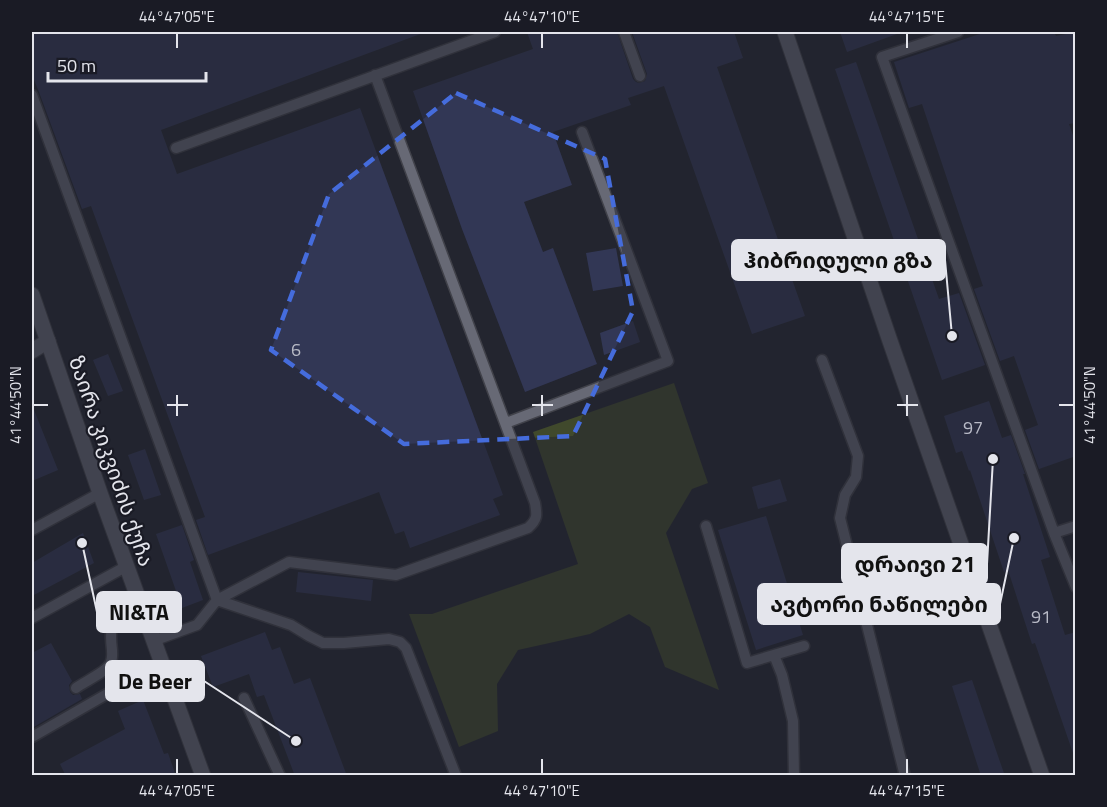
<svg xmlns="http://www.w3.org/2000/svg" width="1107" height="807" font-family="'Titillium Web','Noto Sans Georgian',sans-serif">
<rect width="100%" height="100%" fill="#23252f"/>
<!-- green -->
<path fill="#40492c" d="M 674,383 L 708,483 L 692,489 L 666,533 L 719,690 L 665,667 L 650,627 L 629,614 L 590,634 L 518,650 L 497,684 L 498,731 L 459,747 L 409,614 L 432,614 L 578,564 L 533,432 Z"/>
<!-- building -->
<path fill="#323755" d="M 32,32 L 423,32 L 423,33 L 161,130 L 177,174 L 360,108 L 503,495 L 493,499 L 500,515 L 410,548 L 404,531 L 395,534 L 379,492 L 208,555 L 196,520 L 205,517 L 91,206 L 82,209 L 39,92 L 32,75 Z
M 527,32 L 617,32 L 633,79 L 636,82 L 639,83 L 645,81 L 647,74 L 632,32 L 734,32 L 743,58 L 717,67 L 805,316 L 752,334 L 664,86 L 628,98 L 631,105 L 553,132 L 572,185 L 524,202 L 543,252 L 553,248 L 597,364 L 525,392 L 462,229 L 413,91 L 533,49 Z
M 840,32 L 897,32 L 897,34 L 847,52 Z
M 986,32 L 1054,32 L 1056,36 L 1076,32 L 1076,123 L 1069,124 L 1076,144 L 1076,456 L 1039,469 L 1025,430 L 1038,425 L 1014,356 L 1000,361 L 974,289 L 983,286 L 922,104 L 909,108 L 894,62 Z
M 856,62 L 939,299 L 959,293 L 985,365 L 942,380 L 835,69 Z
M 616,248 L 623,286 L 593,291 L 586,253 Z
M 633,321 L 640,342 L 604,355 L 600,333 Z
M 108,354 L 123,391 L 108,396 L 93,360 Z
M 989,401 L 1002,438 L 1011,435 L 1025,474 L 1023,474 L 1050,557 L 1041,560 L 1065,635 L 1076,632 L 1076,753 L 1073,753 L 1035,643 L 1032,644 L 1008,570 L 1004,572 L 970,470 L 969,471 L 962,451 L 956,453 L 944,416 Z
M 32,405 L 58,470 L 32,481 Z
M 145,449 L 161,495 L 144,500 L 128,455 Z
M 780,479 L 787,501 L 758,509 L 752,487 Z
M 766,516 L 803,635 L 756,650 L 718,530 Z
M 182,525 L 194,560 L 190,562 L 203,600 L 182,608 L 156,534 Z
M 83,533 L 94,563 L 32,596 L 32,563 Z
M 298,572 L 373,580 L 371,601 L 296,592 Z
M 265,632 L 272,650 L 280,647 L 294,684 L 310,678 L 347,776 L 295,776 L 264,695 L 257,697 L 249,674 L 213,687 L 201,656 Z
M 51,643 L 72,681 L 69,685 L 70,692 L 73,695 L 80,694 L 82,699 L 32,728 L 32,653 Z
M 972,680 L 999,759 L 1005,776 L 981,776 L 952,686 Z
M 143,700 L 164,754 L 168,753 L 176,776 L 66,776 L 60,764 L 125,729 L 118,711 Z"/>
<g fill="none" stroke-linecap="round" stroke-linejoin="round">
<defs>
<path id="service" d="M 624,32 L 640,76
M 958,32 L 882,57 L 1054,533 L 1076,587
M 32,95 L 217,600
M 176,148 L 495,32
M 822,360 L 858,456 L 856,477 L 845,495 L 840,518 L 905,776
M 506,423 L 668,361 L 582,132
M 706,526 L 747,663 L 804,646
M 32,530 L 100,493
M 1054,533 L 1076,526
M 217,600 L 291,625 L 309,636 L 323,643 L 344,643 L 389,639 L 400,642 L 406,648 L 456,776
M 32,618 L 127,566
M 153,641 L 197,625 L 217,600 L 289,562 L 396,575 L 528,528 C 538,519 537,515 535,503 L 375,75
M 774,655 L 782,675 L 793,721 L 794,776
M 76,688 C 84,682 106,672 110,664 C 113,659 112,655 112,650 C 108,618 114,619 141,605
M 244,698 L 280,776
M 32,737 L 161,663"/>
<path id="minor" d="M 32,351 L 48,341"/>
<path id="tertiary" d="M 785,32 L 890,341 L 1042,776
M 32,295 L 100,493 L 203,776"/>
</defs>
<!-- service casing -->
<use href="#service" stroke="#41424a" stroke-width="13"/>
<!-- minor casing -->
<use href="#minor" stroke="#41424a" stroke-width="17"/>
<!-- tertiary casing -->
<use href="#tertiary" stroke="#41424a" stroke-width="17"/>
<!-- service -->
<use href="#service" stroke="#676975" stroke-width="10"/>
<!-- minor -->
<use href="#minor" stroke="#676975" stroke-width="15"/>
<!-- tertiary -->
<use href="#tertiary" stroke="#676975" stroke-width="15"/>
</g>
<!-- marked area -->
<path d="M0 0H1107V807H0ZM 456,93 L 605,159 L 633,311 L 573,436 L 404,444 L 271,350 L 329,194 Z" fill="#23252f" fill-opacity=".55" fill-rule="evenodd"/>
<path fill="none" stroke="#456cdc" stroke-width="4.5" stroke-dasharray="12 8" stroke-linejoin="round" d="M 456,93 L 605,159 L 633,311 L 573,436 L 404,444 L 271,350 L 329,194 Z"/>
<!-- ticks -->
<path fill="none" stroke="#e4e5ec" stroke-width="2" d="M 177,33 L 177,48M 542,33 L 542,48M 907,33 L 907,48M 177,395 L 177,416M 542,395 L 542,416M 907,395 L 907,416M 33,405 L 48,405M 167,405 L 188,405M 532,405 L 553,405M 897,405 L 918,405M 1059,405 L 1074,405M 177,759 L 177,774M 542,759 L 542,774M 907,759 L 907,774"/>
<g text-anchor="middle" dominant-baseline="central" stroke-width="4.5" stroke-linejoin="round" paint-order="stroke">
<!-- number labels -->
<g font-size="18" fill="#b8bac6">
<text x="296" y="349">6</text>
<text x="973" y="427">97</text>
<text x="1041" y="616">91</text>
</g>
<!-- street labels -->
<g font-size="21" fill="#e4e5ec" stroke="#1a1b25">
<text transform="translate(112 461) rotate(71)">ზაირა კიკვიძის ქუჩა</text>
</g>
</g>
<!-- callouts -->
<path fill="none" stroke="#e4e5ec" stroke-width="2" d="M952 336L945 260M993 459L987 564M1014 538L1000 604M82 543L97 612M296 741L204 681"/>
<g fill="#e4e5ec" stroke="#1a1b25" stroke-width="2">
<circle cx="952" cy="336" r="6"/>
<circle cx="993" cy="459" r="6"/>
<circle cx="1014" cy="538" r="6"/>
<circle cx="82" cy="543" r="6"/>
<circle cx="296" cy="741" r="6"/>
</g>
<g fill="#e4e5ec" stroke="#e4e5ec" stroke-width="2">
<rect x="732" y="240" width="213" height="40" rx="6"/>
<rect x="842" y="544" width="145" height="40" rx="6"/>
<rect x="758" y="584" width="242" height="40" rx="6"/>
<rect x="97" y="592" width="84" height="40" rx="6"/>
<rect x="106" y="661" width="98" height="40" rx="6"/>
</g>
<g font-size="22" text-anchor="middle" font-weight="bold" fill="#111">
<text x="838" y="268">ჰიბრიდული გზა</text>
<text x="915" y="572">დრაივი 21</text>
<text x="879" y="612">ავტორი ნაწილები</text>
<text x="139" y="620">NI&amp;TA</text>
<text x="155" y="689">De Beer</text>
</g>
<!-- border -->
<rect width="1107" height="807" fill="none" stroke="#1a1b25" stroke-width="66"/>
<!-- scale -->
<path d="M48 72v9h158v-9" fill="none" stroke="#e4e5ec" stroke-width="3"/>
<text x="57" y="72" font-size="18" fill="#e4e5ec" stroke="#1a1b25" stroke-width="4.5" paint-order="stroke">50 m</text>
<rect x="33" y="33" width="1041" height="741" fill="none" stroke="#e4e5ec" stroke-width="2"/>
<g font-size="15" text-anchor="middle" fill="#e4e5ec">
<text x="177" y="22">44°47'05"E</text>
<text x="542" y="22">44°47'10"E</text>
<text x="907" y="22">44°47'15"E</text>
<text transform="translate(16 405) rotate(-90)" y="5">41°44'50"N</text>
<text transform="translate(1090 405) rotate(-90)" y="5">41°44'50"N</text>
<text x="177" y="796">44°47'05"E</text>
<text x="542" y="796">44°47'10"E</text>
<text x="907" y="796">44°47'15"E</text>
</g>
</svg>
